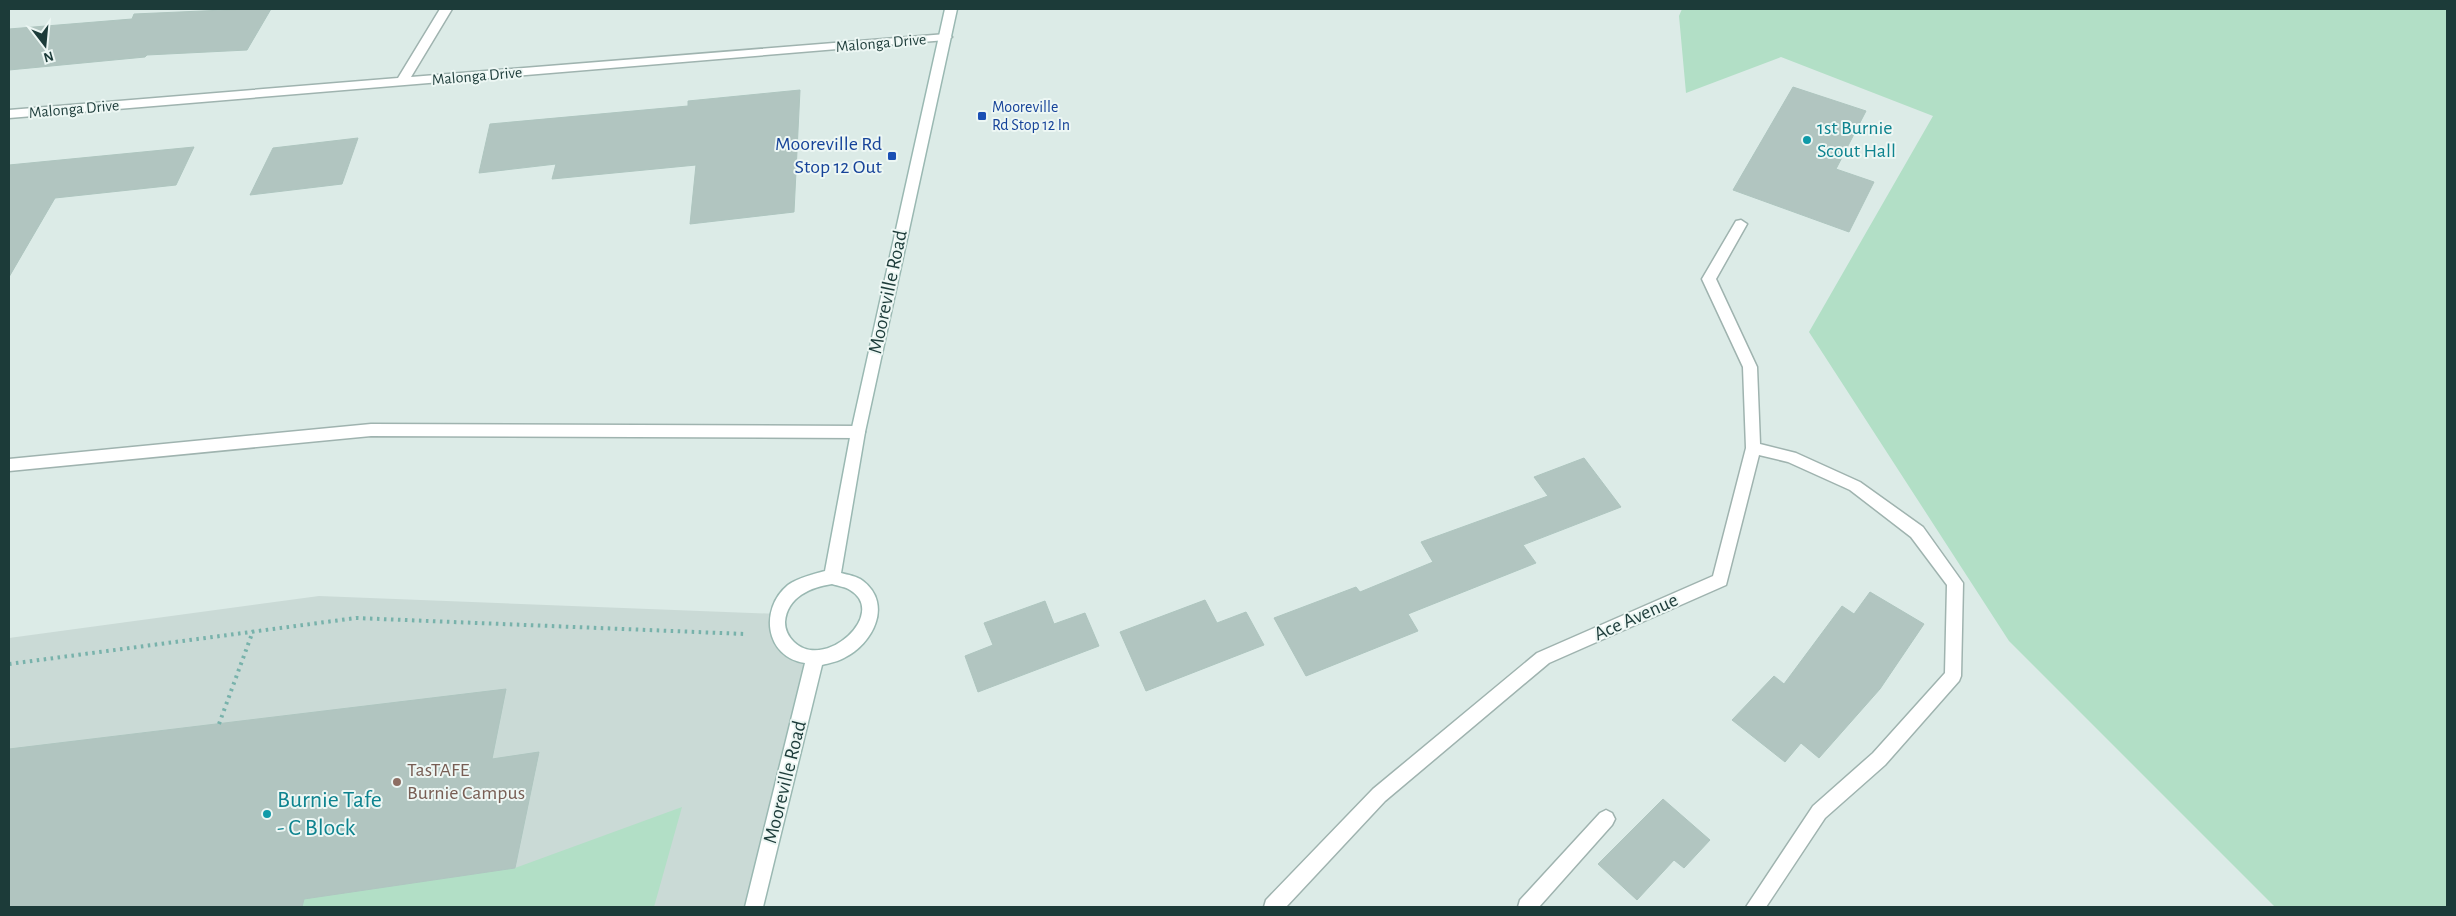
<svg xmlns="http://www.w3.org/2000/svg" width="2456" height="916" font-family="'Alegreya Sans',sans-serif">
<rect width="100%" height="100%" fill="#dcebe7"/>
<!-- built -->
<path fill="#cadad6" d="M 319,596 L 778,614 L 778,635 L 815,657 L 754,907 L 9,907 L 9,638 Z"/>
<!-- green -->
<path fill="#b2dfc6" d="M 1682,9 L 2447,9 L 2447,907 L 2275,907 L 2009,641 L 1809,332 L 1933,116 L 1781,57 L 1686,93 L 1679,16 Z
M 682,807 L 654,907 L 302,907 L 304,899 L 515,868 Z"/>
<!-- building -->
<path fill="#b1c5c0" stroke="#aec5bf" d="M 247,9 L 271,9 L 247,50 L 147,55 L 145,57 L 9,70 L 9,29 L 132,19 L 134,14 Z
M 1793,87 L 1866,111 L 1836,169 L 1874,182 L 1849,232 L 1733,190 Z
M 800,90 L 794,212 L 690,224 L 696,165 L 552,179 L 556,164 L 479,173 L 490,124 L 688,106 L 688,101 Z
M 358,138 L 342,184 L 250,195 L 273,148 Z
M 194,147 L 176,185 L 55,198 L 9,277 L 9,165 Z
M 1584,458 L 1621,507 L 1523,545 L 1536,563 L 1408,614 L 1418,631 L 1306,676 L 1274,618 L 1356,587 L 1360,592 L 1433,562 L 1421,542 L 1548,496 L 1534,477 Z
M 1870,592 L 1924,624 L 1880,689 L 1819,758 L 1801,743 L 1785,762 L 1732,720 L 1774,676 L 1784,684 L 1842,606 L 1854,614 Z
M 1205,600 L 1217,623 L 1246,612 L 1264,645 L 1146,691 L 1120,632 Z
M 1045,601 L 1054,624 L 1085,613 L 1099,646 L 978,692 L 965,656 L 993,645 L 984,623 Z
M 506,689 L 492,759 L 539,752 L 515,868 L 304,899 L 302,907 L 9,907 L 9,749 Z
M 1663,799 L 1710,840 L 1684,868 L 1674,860 L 1637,900 L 1598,864 Z"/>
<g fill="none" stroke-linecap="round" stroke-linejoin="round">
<defs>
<path id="service" d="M 1741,220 L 1747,224 L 1716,279 L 1757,367 L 1760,444 L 1796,453 L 1860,482 L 1923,527 L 1963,583 L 1961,676 L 1959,681 L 1885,765 L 1825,818 L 1766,907 L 1746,907 L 1813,806 L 1873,753 L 1945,673 L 1947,585 L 1911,537 L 1850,490 L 1788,462 L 1759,455 L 1726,585 L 1549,663 L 1385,801 L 1286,907 L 1264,907 L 1266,900 L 1373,789 L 1537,653 L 1713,576 L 1746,448 L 1743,367 L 1702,279 L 1736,221 Z
M 371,424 L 858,426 L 863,428 L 865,432 L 863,436 L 858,438 L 371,436 L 9,471 L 9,459 Z
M 1606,810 L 1612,813 L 1615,819 L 1612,825 L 1539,907 L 1518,907 L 1520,900 L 1600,813 Z"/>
<path id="minor" d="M 440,9 L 452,9 L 411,77 L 946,34 L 952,37 L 946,40 L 9,118 L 9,110 L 398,78 Z"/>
<path id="secondary" d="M 945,9 L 957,9 L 865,432 L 841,573 C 848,575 857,576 863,581 C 893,604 873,644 844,658 C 837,662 829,663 822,665 L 763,907 L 745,907 L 805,663 C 765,657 759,609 788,585 C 798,578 813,574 825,571 L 851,432 ZM 832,584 C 838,586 846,587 850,590 C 889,613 825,672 794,642 C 788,636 785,630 785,622 C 787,597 811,587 832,584 Z"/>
</defs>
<!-- service casing -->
<use href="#service" stroke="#9fb3af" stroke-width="3"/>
<!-- minor casing -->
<use href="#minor" stroke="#9fb3af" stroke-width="3"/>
<!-- secondary casing -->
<use href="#secondary" stroke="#9ab8b2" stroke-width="3"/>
<!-- path -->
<path stroke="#78b2ab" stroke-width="4" stroke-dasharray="2.5 4.5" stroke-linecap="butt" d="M 9,664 L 356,618 L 745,634
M 219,724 L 253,631"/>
<!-- service -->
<use href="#service" fill="#fff" fill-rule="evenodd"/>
<!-- minor -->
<use href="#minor" fill="#fff" fill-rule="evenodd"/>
<!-- secondary -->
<use href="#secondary" fill="#fff" fill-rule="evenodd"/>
</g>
<!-- markers -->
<g fill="#1a4fb4" stroke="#edf7f4" stroke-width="2">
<rect x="977" y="111" width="10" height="10" rx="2.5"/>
<rect x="887" y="151" width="10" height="10" rx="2.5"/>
</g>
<g fill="#0f9aa8" stroke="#edf7f4" stroke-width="2">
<circle cx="1807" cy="140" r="5"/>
<circle cx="267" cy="814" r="5"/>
</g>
<circle fill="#8d6e63" stroke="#edf7f4" stroke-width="2" cx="397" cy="782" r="5"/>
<g text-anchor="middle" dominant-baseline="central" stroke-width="4" stroke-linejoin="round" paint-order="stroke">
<!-- far-street labels -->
<g font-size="16" fill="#1c3b39" stroke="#edf7f4">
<text transform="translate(881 43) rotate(-5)">Malonga Drive</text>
<text transform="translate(477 76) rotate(-5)">Malonga Drive</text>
<text transform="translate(74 109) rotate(-5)">Malonga Drive</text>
</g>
<!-- far-transit labels -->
<g font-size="16" fill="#164399" stroke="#edf7f4" text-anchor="start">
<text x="992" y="107">Mooreville<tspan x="992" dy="18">Rd Stop 12 In</tspan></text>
</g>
<!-- culture labels -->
<g font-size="20" fill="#0d838f" stroke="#edf7f4" text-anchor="start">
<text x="1817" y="128">1st Burnie<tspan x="1817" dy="23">Scout Hall</tspan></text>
</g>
<!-- transit labels -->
<g font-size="20" fill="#164399" stroke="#edf7f4" text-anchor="end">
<text x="882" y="144">Mooreville Rd<tspan x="882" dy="23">Stop 12 Out</tspan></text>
</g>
<!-- street labels -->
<g font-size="20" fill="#1c3b39" stroke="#edf7f4">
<text transform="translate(888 292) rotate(-78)">Mooreville Road</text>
<text transform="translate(1636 617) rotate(-24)">Ace Avenue</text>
<text transform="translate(785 782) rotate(-76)">Mooreville Road</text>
</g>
<!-- education labels -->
<g font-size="20" fill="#785e54" stroke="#edf7f4" text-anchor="start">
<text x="407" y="770">TasTAFE<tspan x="407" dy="23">Burnie Campus</tspan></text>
</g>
<!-- near-culture labels -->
<g font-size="24" fill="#0d838f" stroke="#edf7f4" text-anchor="start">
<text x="277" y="800">Burnie Tafe<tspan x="277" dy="28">- C Block</tspan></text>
</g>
</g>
<!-- border -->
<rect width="2456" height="916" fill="none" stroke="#1c3b39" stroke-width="20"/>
<!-- north arrow -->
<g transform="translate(45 45) rotate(164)" stroke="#edf7f4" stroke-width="4" paint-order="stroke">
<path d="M0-4L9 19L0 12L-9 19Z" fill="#1c3b39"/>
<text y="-8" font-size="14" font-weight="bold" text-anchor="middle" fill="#1c3b39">N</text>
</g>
</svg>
